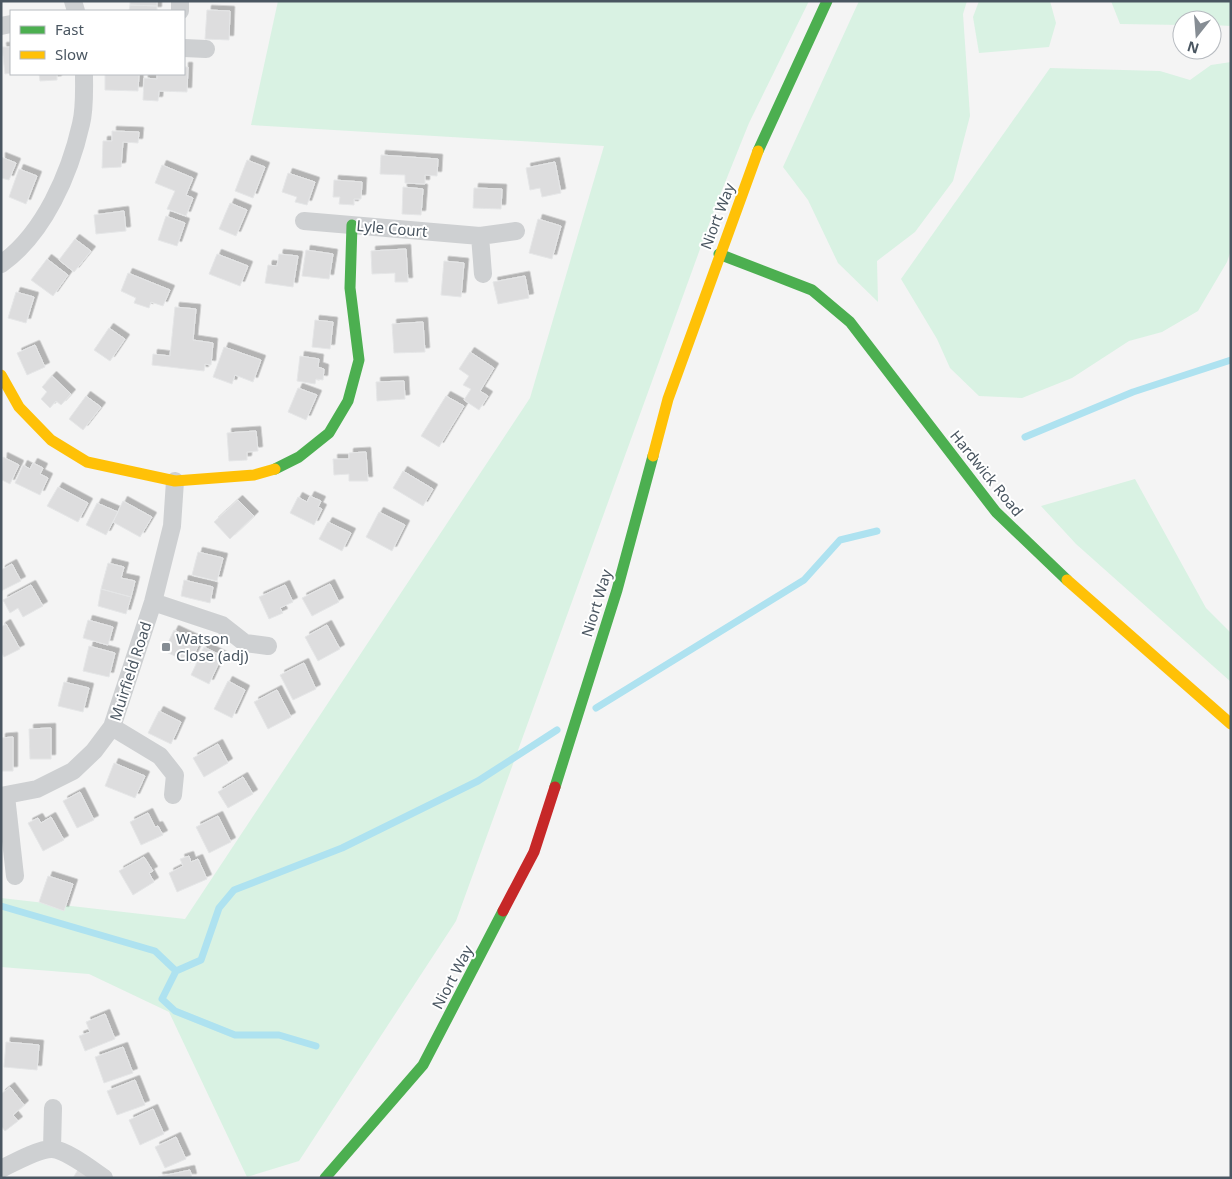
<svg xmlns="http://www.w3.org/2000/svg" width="1232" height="1179" font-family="'Noto Sans',sans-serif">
<defs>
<filter id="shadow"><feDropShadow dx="4.5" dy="-4.5" stdDeviation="0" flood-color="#0004"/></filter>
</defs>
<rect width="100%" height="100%" fill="#f4f4f4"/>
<!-- green -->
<path fill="#d9f2e3" d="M 278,1 L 809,1 L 749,123 L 716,205 L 456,921 L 299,1161 L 247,1177 L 169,1012 L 89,974 L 1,967 L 1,898 L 185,919 L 530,398 L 604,146 L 251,125 Z
M 859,1 L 967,1 L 963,14 L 970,116 L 953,181 L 915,232 L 877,261 L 878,302 L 838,263 L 808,200 L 783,167 Z
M 979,1 L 1050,1 L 1056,23 L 1049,47 L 979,53 L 973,17 Z
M 1111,1 L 1231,1 L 1231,26 L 1212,25 L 1212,20 L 1182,20 L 1182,25 L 1120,24 Z
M 1231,62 L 1231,250 L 1227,262 L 1198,311 L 1162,332 L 1129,341 L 1072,378 L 1022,398 L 979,396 L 950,368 L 937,339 L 901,279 L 1050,68 L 1160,71 L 1190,80 L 1211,65 Z
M 1135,479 L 1206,608 L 1231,633 L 1231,682 L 1076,544 L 1041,506 Z"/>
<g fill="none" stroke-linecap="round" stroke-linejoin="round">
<!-- stream -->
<path stroke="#aee2f0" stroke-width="7" d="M 1025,437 L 1133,392 L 1231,360
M 596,708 L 804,580 L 840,540 L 877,531
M 1,906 L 155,951 L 176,971 L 201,960 L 219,908 L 234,890 L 342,848 L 478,781 L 557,730
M 176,971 L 162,999 L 175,1011 L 235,1035 L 279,1035 L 316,1046"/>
</g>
<!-- building -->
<path fill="#ddddde" stroke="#e5e6e7" filter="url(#shadow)" d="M 130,1 L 157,1 L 157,6 L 130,5 Z
M 130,5 L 157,6 L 157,11 L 129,11 Z
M 207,10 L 230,11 L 229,40 L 205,39 Z
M 2,47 L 11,47 L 11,73 L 5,74 Z
M 184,67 L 188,67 L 187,92 L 159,91 L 158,101 L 143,100 L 144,78 L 157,79 L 157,74 L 184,74 Z
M 39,74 L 57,74 L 57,80 L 40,81 Z
M 105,74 L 139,74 L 138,91 L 105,90 Z
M 112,131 L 139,132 L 138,143 L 123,142 L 121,167 L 102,168 L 103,141 L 112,141 Z
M 381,155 L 438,159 L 437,176 L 425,175 L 425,184 L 405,183 L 405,175 L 380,174 Z
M 1,157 L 16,163 L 9,180 L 1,178 Z
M 247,160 L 265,167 L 253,198 L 235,191 Z
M 555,162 L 561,193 L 542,197 L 540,188 L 530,190 L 526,168 Z
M 162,165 L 193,178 L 186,195 L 193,198 L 186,216 L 167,209 L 175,191 L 155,183 Z
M 19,169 L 37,176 L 26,204 L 9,197 Z
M 288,173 L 315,182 L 307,205 L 295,202 L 297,197 L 282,192 Z
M 334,180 L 362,182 L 361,199 L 354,199 L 354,205 L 339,204 L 340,197 L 333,197 Z
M 403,187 L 423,189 L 421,215 L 402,214 Z
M 474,188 L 502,189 L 501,209 L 473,208 Z
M 230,203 L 247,210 L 236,236 L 219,229 Z
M 124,211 L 126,231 L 96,234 L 94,215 Z
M 166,216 L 185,223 L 177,246 L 158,240 Z
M 538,219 L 561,226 L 552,259 L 529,253 Z
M 75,239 L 91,251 L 74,272 L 59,260 Z
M 406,249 L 408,282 L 395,282 L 395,273 L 372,274 L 371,251 Z
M 306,250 L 333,254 L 329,279 L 302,276 Z
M 217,254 L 248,266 L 240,286 L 209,274 Z
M 279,254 L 298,256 L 293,287 L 265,283 L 268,265 L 277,266 Z
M 47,259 L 68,275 L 53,296 L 31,280 Z
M 444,261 L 464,263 L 461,297 L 441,295 Z
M 128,273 L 170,290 L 163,306 L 151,302 L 149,308 L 134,303 L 136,298 L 121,291 Z
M 525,276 L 529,298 L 498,304 L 493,282 Z
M 16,292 L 34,297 L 26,323 L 8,318 Z
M 175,307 L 196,309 L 193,340 L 213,343 L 211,365 L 205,364 L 204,371 L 152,365 L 153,354 L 170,356 Z
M 315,320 L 333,322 L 330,349 L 312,347 Z
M 423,322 L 425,352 L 394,353 L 392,324 Z
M 109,328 L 125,339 L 110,361 L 94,350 Z
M 35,345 L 45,367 L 27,375 L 17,353 Z
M 224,347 L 261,360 L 253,382 L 235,375 L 232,384 L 213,377 Z
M 470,352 L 494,368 L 480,391 L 488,396 L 479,410 L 464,400 L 471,389 L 463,385 L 469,376 L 459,369 Z
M 300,356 L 319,359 L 318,367 L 324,369 L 323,380 L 316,379 L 315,384 L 297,381 Z
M 52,376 L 71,394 L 61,405 L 56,401 L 50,408 L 41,399 L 47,392 L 42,387 Z
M 404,381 L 405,399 L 377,401 L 376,382 Z
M 298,388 L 317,395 L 306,420 L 288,412 Z
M 86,396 L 101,407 L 83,430 L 69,419 Z
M 446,396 L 464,406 L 439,447 L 421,436 Z
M 256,431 L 258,451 L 247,452 L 247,460 L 229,461 L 227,433 Z
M 366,452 L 368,481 L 349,481 L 349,474 L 334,475 L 333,459 L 349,459 L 349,453 Z
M 3,457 L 19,465 L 10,484 L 2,480 L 1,482 Z
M 33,463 L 43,468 L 40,474 L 48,478 L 40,495 L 15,483 L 23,465 L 30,469 Z
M 403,471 L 433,489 L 423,506 L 393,488 Z
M 58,487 L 88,503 L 78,522 L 47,506 Z
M 310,496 L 321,501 L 318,507 L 322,509 L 314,525 L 290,513 L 298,497 L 307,502 Z
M 238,500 L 254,516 L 230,539 L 214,522 Z
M 123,501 L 152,517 L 140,537 L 113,522 Z
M 97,503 L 118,512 L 106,535 L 86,525 Z
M 379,512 L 405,525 L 392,551 L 366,537 Z
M 328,522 L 351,533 L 342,551 L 319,539 Z
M 198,552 L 223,558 L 217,581 L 192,575 Z
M 108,563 L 124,567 L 121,578 L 135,581 L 131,597 L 101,589 Z
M 12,564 L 21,581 L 1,591 L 1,570 Z
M 184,580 L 213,587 L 210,603 L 181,596 Z
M 330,584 L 339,602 L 312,616 L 302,598 Z
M 31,585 L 43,606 L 23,617 L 18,608 L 10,613 L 3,600 Z
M 285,585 L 293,602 L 280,608 L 283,613 L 269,619 L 259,597 Z
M 101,589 L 131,597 L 126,614 L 98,606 Z
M 88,620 L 113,627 L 108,645 L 83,638 Z
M 6,624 L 20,649 L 4,657 L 1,652 L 1,627 Z
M 327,625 L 340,649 L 318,661 L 305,637 Z
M 174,630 L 200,642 L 190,663 L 164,651 Z
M 89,646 L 115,653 L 109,677 L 83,671 Z
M 204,647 L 222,656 L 209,684 L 191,675 Z
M 304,663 L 316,689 L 293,700 L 280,675 Z
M 228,681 L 245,690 L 232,718 L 214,709 Z
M 64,682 L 89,688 L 83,712 L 58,706 Z
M 277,690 L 291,717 L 268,729 L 254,702 Z
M 159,711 L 181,722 L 171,744 L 148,733 Z
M 51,728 L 51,759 L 30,759 L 29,729 Z
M 13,737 L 13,771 L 1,771 L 1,738 Z
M 218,744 L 228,763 L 204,777 L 193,758 Z
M 114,763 L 145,776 L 135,798 L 105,786 Z
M 243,777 L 253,794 L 228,808 L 218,792 Z
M 80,792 L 94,820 L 77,828 L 63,801 Z
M 148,813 L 155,827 L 158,826 L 163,835 L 141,845 L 130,822 Z
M 218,816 L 231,842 L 209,853 L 196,827 Z
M 51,817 L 64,840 L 43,851 L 28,823 L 38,818 L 41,823 Z
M 189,856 L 191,862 L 198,859 L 207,879 L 177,892 L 169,873 L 183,866 L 180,859 Z
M 144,857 L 153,871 L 149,873 L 154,882 L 133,895 L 119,871 Z
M 48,876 L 73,884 L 64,911 L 39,902 Z
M 105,1014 L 115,1039 L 85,1051 L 79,1036 L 90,1032 L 86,1022 Z
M 6,1042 L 39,1045 L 37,1070 L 4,1067 Z
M 123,1047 L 133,1073 L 104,1083 L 95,1057 Z
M 135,1080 L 145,1105 L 117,1115 L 107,1091 Z
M 10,1087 L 24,1105 L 13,1115 L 18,1121 L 5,1131 L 1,1126 L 1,1094 Z
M 153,1109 L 164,1134 L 140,1145 L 129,1120 Z
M 176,1137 L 186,1159 L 165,1168 L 155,1147 Z
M 79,1168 L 95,1178 L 73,1178 Z
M 190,1170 L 192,1178 L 158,1178 L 158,1177 Z"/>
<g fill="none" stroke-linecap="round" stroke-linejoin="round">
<!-- street -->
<path stroke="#ced0d2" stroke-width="18" d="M 73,1 L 76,11
M 180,11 L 180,1
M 1,26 L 11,24
M 184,48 L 206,49
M 304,221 L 480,236 L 516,231
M 480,236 L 483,274
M 1,264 C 44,234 70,173 81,124 C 85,108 84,90 84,74
M 153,602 L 222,625 L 245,643 L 268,646
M 112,727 L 160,756 L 175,775 L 173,795
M 1,796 L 37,789 L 73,771 L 94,751 L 112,727 L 153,602 L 172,526 L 175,481
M 6,796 L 15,876
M 52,1149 L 53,1108
M 1,1169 C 13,1163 40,1148 53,1149 C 68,1151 91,1169 104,1178"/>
<!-- fast -->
<path stroke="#4caf50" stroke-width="11" d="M 758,151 L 827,1
M 719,254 L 812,290 L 850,322 L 996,512 L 1067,580
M 275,469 L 299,457 L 329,433 L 348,401 L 359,360 L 350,288 L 352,225
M 555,787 L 617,590 L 653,456
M 325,1178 L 423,1065 L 503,911"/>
<!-- slow -->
<path stroke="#ffc107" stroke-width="11" d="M 1,375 L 19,407 L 51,440 L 87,462 L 175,481 L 254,475 L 275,469
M 653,456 L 668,399 L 758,151
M 1067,580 L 1231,724"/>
<!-- jam -->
<path stroke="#c62828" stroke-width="11" d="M 503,911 L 534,852 L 555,787"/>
</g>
<!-- markers -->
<rect fill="#868d94" stroke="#fff" stroke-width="2" x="161" y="642" width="10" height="10" rx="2.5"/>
<g text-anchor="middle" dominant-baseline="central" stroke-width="4" stroke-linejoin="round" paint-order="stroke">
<!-- street labels -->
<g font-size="15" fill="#4a5661" stroke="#fff">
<text transform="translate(717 216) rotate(-69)">Niort Way</text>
<text transform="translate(392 228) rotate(5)">Lyle Court</text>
<text transform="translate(987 473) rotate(51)">Hardwick Road</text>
<text transform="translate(596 603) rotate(-73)">Niort Way</text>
<text transform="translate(130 671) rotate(-72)">Muirfield Road</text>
<text transform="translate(452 977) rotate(-62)">Niort Way</text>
</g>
<!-- poi labels -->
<g font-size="15" fill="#4a5661" stroke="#fff" text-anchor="start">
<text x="176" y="638">Watson<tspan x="176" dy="17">Close (adj)</tspan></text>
</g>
</g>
<!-- border -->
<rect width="1232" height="1179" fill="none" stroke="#4a5661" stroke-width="5"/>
<!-- legend -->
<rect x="10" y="10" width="175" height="65" fill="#ffffff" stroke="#b7bbc0"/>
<rect x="20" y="26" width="25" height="8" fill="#4caf50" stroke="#b7bbc0"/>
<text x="55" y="35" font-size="15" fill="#4a5661">Fast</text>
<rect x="20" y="51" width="25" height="8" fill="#ffc107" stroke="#b7bbc0"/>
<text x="55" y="60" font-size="15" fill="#4a5661">Slow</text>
<!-- north arrow -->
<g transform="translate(1197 35) rotate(197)"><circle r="24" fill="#ffffff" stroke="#b7bbc0"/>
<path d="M0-4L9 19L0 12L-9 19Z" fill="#868d94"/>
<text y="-8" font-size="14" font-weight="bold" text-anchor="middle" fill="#4a5661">N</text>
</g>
</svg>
